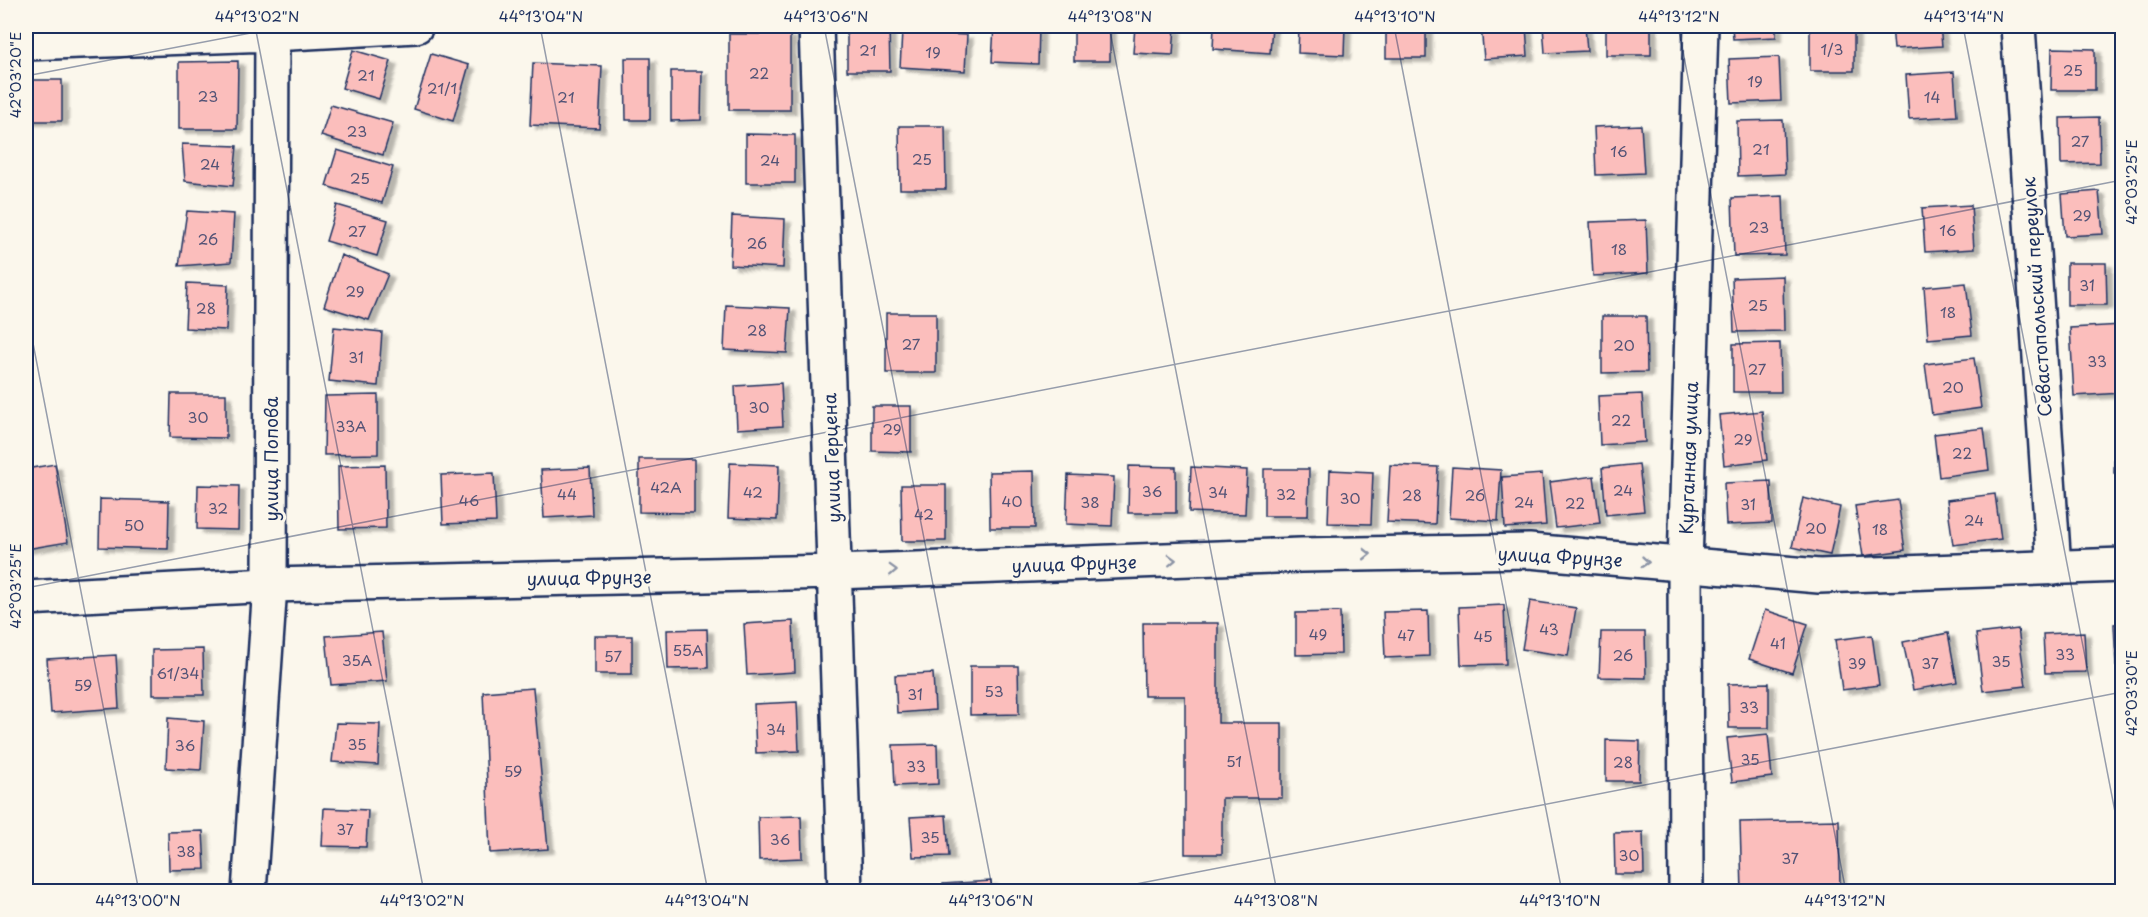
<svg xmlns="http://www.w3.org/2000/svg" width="2148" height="917" font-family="'Playpen Sans',sans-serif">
<defs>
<filter id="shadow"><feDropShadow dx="6" dy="4" stdDeviation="1.5" flood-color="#0004"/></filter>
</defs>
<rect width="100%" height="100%" fill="#fbf7ec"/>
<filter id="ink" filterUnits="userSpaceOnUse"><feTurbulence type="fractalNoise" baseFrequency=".0167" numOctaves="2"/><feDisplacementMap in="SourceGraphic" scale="12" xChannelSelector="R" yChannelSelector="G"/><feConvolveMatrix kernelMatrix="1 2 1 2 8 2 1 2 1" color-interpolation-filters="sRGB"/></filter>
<g filter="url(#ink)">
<!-- building -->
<path fill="#fbbebc" stroke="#1b2f5e" stroke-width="1.5" filter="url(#shadow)" d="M 889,26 L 890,71 L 847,71 L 847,27 Z
M 994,26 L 1039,27 L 1038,64 L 992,62 Z
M 1074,26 L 1110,26 L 1110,61 L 1074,61 Z
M 1135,26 L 1175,26 L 1173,55 L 1133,53 Z
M 1214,26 L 1272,26 L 1270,53 L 1213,49 Z
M 1299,26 L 1345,26 L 1344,55 L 1298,53 Z
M 1386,26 L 1426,26 L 1426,58 L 1386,58 Z
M 1481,26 L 1526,26 L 1528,56 L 1484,59 Z
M 1543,26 L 1585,26 L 1587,51 L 1545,53 Z
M 1606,26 L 1651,26 L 1651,55 L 1606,55 Z
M 1732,26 L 1776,26 L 1776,37 L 1733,39 Z
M 1810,26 L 1854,26 L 1854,71 L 1810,71 Z
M 1892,26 L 1940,26 L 1942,46 L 1894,49 Z
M 902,32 L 967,35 L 965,71 L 900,67 Z
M 729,34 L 790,34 L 790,110 L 729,110 Z
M 2052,48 L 2095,49 L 2095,90 L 2051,90 Z
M 353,50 L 391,61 L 379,99 L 342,88 Z
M 431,54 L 469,65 L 453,121 L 414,109 Z
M 1779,57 L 1781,101 L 1731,103 L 1729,59 Z
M 625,58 L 650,58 L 650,120 L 626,120 Z
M 238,61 L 237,129 L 179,129 L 179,62 Z
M 533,63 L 602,66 L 599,128 L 530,125 Z
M 671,71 L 702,71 L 701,120 L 671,121 Z
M 1954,72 L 1957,116 L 1909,119 L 1906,75 Z
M 26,80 L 62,80 L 62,121 L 26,121 Z
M 331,105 L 393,123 L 383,155 L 321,136 Z
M 2099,117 L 2100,163 L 2061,164 L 2060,118 Z
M 1783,120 L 1785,174 L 1738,176 L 1737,121 Z
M 1641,125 L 1644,173 L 1596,175 L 1594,127 Z
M 899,126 L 945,126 L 946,189 L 900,189 Z
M 746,134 L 795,135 L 795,183 L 746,183 Z
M 182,144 L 237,146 L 233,186 L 185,181 Z
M 337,150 L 393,167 L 382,203 L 326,186 Z
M 2099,191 L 2103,234 L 2065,236 L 2062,194 Z
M 1783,196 L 1785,255 L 1734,256 L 1732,198 Z
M 337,205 L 388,220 L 377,256 L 326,241 Z
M 1971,205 L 1974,249 L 1925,252 L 1922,208 Z
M 187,211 L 234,214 L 231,262 L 179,266 Z
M 732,216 L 785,219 L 783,268 L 730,265 Z
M 1646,220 L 1648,273 L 1593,276 L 1590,222 Z
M 341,255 L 388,274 L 369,320 L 324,306 Z
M 2067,263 L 2106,263 L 2107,305 L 2067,305 Z
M 1783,276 L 1784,331 L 1734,332 L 1732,278 Z
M 187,283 L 228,285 L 226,330 L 185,328 Z
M 1966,283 L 1972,335 L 1928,339 L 1924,287 Z
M 726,305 L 790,308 L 787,353 L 724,350 Z
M 886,313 L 936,313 L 936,373 L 886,373 Z
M 1602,316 L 1646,316 L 1647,372 L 1602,373 Z
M 2122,325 L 2122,393 L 2074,396 L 2070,328 Z
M 334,327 L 382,332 L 378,386 L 329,381 Z
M 1780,343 L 1781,392 L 1733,392 L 1733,344 Z
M 1974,358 L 1981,408 L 1932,415 L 1925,364 Z
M 781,383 L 783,426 L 737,429 L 735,386 Z
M 171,394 L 226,394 L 226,438 L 170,437 Z
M 1642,394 L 1645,442 L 1600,445 L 1598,396 Z
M 378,395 L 378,454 L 324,455 L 325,396 Z
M 872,406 L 911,406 L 911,452 L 872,451 Z
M 2115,410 L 2122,410 L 2122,473 L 2114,473 Z
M 1762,411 L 1767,460 L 1724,465 L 1719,415 Z
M 1984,428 L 1989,470 L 1939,477 L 1934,434 Z
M 639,459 L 694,459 L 694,513 L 639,512 Z
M 730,463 L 779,465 L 777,520 L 728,518 Z
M 55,464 L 68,542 L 26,549 L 26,469 Z
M 1639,464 L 1644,511 L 1606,515 L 1602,468 Z
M 385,465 L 386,528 L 339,529 L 338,466 Z
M 1390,465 L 1438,467 L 1435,524 L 1387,522 Z
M 1129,466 L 1176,467 L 1176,513 L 1128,513 Z
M 1191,467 L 1247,470 L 1245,514 L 1189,512 Z
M 1452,467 L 1501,470 L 1498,521 L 1449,518 Z
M 590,468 L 592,515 L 544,518 L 541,470 Z
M 1264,469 L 1309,469 L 1308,516 L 1264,516 Z
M 1330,470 L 1373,472 L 1371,524 L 1328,523 Z
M 1034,471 L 1035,528 L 990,528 L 989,472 Z
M 494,473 L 496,522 L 443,524 L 441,475 Z
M 1542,474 L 1546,525 L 1505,528 L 1502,477 Z
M 1068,475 L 1114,477 L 1112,526 L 1066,524 Z
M 1594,476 L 1600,523 L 1556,528 L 1550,482 Z
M 1771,481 L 1772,523 L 1726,525 L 1724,483 Z
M 198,485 L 239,486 L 238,530 L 197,529 Z
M 901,485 L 946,485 L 946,541 L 902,541 Z
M 1995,494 L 2001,539 L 1953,545 L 1947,500 Z
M 1803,498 L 1840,507 L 1830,555 L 1792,547 Z
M 100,499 L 169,501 L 168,549 L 99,547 Z
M 1898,500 L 1905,550 L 1863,556 L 1855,506 Z
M 1530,601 L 1576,608 L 1568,656 L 1522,649 Z
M 1504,605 L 1506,664 L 1461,665 L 1459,607 Z
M 1765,610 L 1808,624 L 1792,673 L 1749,659 Z
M 1428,611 L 1429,656 L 1385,658 L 1383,612 Z
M 1340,612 L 1341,654 L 1296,655 L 1296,613 Z
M 793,621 L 795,672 L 747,675 L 744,624 Z
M 1143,623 L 1218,623 L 1218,723 L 1282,723 L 1282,798 L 1222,798 L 1222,854 L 1185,854 L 1185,696 L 1144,696 Z
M 2122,623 L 2122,666 L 2116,666 L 2114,624 Z
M 707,629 L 708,668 L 668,669 L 667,630 Z
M 2018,629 L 2026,686 L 1983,691 L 1976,634 Z
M 382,632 L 387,681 L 331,685 L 326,636 Z
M 1601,632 L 1645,632 L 1646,678 L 1599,677 Z
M 2084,632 L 2086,672 L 2045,673 L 2043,634 Z
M 1948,633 L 1957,682 L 1913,690 L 1903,642 Z
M 1872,635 L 1879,685 L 1842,690 L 1835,640 Z
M 595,636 L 632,636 L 632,674 L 595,674 Z
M 203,649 L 204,695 L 152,695 L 152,650 Z
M 116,655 L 119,708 L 51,713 L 47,659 Z
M 970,666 L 1018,666 L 1019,714 L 970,715 Z
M 933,673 L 935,710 L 897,713 L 895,675 Z
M 1769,683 L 1769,728 L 1729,728 L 1728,684 Z
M 533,688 L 548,849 L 490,853 L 483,692 Z
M 797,702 L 799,751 L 756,753 L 754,704 Z
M 168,718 L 204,721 L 201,770 L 166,768 Z
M 336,723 L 380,724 L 378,765 L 332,762 Z
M 1768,734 L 1772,777 L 1732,782 L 1727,738 Z
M 1606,740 L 1640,741 L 1639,781 L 1606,781 Z
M 937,744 L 938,784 L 895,786 L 893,745 Z
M 324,808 L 368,810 L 366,847 L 322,846 Z
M 946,815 L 949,856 L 913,857 L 910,817 Z
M 801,816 L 802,858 L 759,860 L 758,817 Z
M 1839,820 L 1840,892 L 1742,892 L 1740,822 Z
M 203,831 L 205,869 L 169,870 L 168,832 Z
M 1643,832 L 1644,874 L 1615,874 L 1614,833 Z
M 991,881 L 992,892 L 944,892 L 943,884 Z"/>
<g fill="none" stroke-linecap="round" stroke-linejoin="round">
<defs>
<path id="minor" d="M 2018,26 L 2054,568
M 26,43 L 272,34 L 416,26
M 249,892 L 270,585 L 272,26
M 1686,892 L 1685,565 L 1701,26"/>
<path id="tertiary" d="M 816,26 L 845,892
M 26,598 L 270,585 L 835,572 L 1301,555 L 1529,551 L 1819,576 L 2122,565"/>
</defs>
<!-- minor casing -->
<use href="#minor" stroke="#1b2f5e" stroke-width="38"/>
<!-- tertiary casing -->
<use href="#tertiary" stroke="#1b2f5e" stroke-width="38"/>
<!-- minor -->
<use href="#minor" stroke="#fbf7ec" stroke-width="33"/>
<!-- tertiary -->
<use href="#tertiary" stroke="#fbf7ec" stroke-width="33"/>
</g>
<!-- one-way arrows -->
<defs><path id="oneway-chevron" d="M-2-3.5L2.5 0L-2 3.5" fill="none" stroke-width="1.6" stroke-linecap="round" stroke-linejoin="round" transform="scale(1.5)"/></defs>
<g stroke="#8b93a5">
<use href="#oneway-chevron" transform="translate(1367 554) rotate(-1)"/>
<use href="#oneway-chevron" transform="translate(1172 560) rotate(-2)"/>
<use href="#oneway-chevron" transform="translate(1645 562) rotate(5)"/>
<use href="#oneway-chevron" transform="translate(893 570) rotate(-2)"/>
</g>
</g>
<!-- ticks -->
<path fill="none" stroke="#1b2f5e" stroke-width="1.5" stroke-opacity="0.45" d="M 255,26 L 424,892M 540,26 L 708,892M 824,26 L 993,892M 1109,26 L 1277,892M 1394,26 L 1562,892M 1678,26 L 1846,892M 1963,26 L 2122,848M 26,76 L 287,26M 26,307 L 139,892M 26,588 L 2122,180M 1095,892 L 2122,692"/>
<g text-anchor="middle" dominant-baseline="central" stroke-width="6" stroke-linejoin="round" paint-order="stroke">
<!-- number labels -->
<g font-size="15" fill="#535376">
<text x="1832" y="48">1/3</text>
<text x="868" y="49">21</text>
<text x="933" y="51">19</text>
<text x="2073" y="69">25</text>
<text x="759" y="72">22</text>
<text x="366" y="74">21</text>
<text x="1755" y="80">19</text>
<text x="442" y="87">21/1</text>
<text x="208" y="95">23</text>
<text x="566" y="96">21</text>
<text x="1932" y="96">14</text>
<text x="357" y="130">23</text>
<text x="2080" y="140">27</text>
<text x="1761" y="148">21</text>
<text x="1619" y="150">16</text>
<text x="922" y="158">25</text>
<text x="770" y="159">24</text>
<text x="210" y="163">24</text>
<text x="360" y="177">25</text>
<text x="2082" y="214">29</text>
<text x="1759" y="226">23</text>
<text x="1948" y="229">16</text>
<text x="357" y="230">27</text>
<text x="208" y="238">26</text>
<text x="757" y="242">26</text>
<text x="1619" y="248">18</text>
<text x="2087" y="284">31</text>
<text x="355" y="290">29</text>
<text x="1758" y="304">25</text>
<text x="206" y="307">28</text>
<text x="1948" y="311">18</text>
<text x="757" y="329">28</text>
<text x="911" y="343">27</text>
<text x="1624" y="344">20</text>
<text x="356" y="356">31</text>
<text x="2097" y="360">33</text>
<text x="1757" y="368">27</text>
<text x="1953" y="386">20</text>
<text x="759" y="406">30</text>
<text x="198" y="416">30</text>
<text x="1621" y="419">22</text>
<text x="351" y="425">33А</text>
<text x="892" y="428">29</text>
<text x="1743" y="438">29</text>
<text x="1962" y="452">22</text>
<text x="666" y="486">42А</text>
<text x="1623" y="489">24</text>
<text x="1152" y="490">36</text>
<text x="753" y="491">42</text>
<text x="1218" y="491">34</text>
<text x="567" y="493">44</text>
<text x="1286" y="493">32</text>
<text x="1412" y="494">28</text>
<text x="1475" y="494">26</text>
<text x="1350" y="497">30</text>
<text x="469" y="499">46</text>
<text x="1012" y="500">40</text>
<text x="1090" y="501">38</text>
<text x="1524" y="501">24</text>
<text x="1575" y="502">22</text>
<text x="1748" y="503">31</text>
<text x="218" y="507">32</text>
<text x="924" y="513">42</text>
<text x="1974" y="519">24</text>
<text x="134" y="524">50</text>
<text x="1816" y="527">20</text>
<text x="1880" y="528">18</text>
<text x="1549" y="628">43</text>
<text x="1318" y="633">49</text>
<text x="1406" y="634">47</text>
<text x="1483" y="635">45</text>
<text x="1778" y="642">41</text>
<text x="688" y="649">55А</text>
<text x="2065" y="653">33</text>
<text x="1623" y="654">26</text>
<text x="613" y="655">57</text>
<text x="357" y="659">35А</text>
<text x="2001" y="660">35</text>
<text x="1857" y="662">39</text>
<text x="1930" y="662">37</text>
<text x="178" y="672">61/34</text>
<text x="83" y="684">59</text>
<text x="994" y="690">53</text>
<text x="915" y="693">31</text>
<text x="1749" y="706">33</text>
<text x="776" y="728">34</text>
<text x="357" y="743">35</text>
<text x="185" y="744">36</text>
<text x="1750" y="758">35</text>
<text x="1234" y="760">51</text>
<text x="1623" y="761">28</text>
<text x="916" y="765">33</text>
<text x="513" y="770">59</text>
<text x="345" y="828">37</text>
<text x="930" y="836">35</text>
<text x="780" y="838">36</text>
<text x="186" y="850">38</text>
<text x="1629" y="854">30</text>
<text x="1790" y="857">37</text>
</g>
<!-- street labels -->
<g font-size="18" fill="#1b2f5e" stroke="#fbf7ec">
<text transform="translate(2036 297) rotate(-94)">Севастопольский переулок</text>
<text transform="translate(831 458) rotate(-92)">улица Герцена</text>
<text transform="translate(1688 458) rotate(-88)">Курганная улица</text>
<text transform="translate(270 459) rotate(-90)">улица Попова</text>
<text transform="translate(1560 556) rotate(3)">улица Фрунзе</text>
<text transform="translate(1074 563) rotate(-2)">улица Фрунзе</text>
<text transform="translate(589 577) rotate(-1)">улица Фрунзе</text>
</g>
</g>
<!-- margin -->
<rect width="2148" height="917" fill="none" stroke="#fbf7ec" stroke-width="66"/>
<rect x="33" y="33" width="2082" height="851" fill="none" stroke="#1b2f5e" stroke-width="2"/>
<g font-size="15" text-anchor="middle" fill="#1b2f5e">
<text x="257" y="22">44°13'02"N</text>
<text x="541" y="22">44°13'04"N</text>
<text x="826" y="22">44°13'06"N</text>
<text x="1110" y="22">44°13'08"N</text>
<text x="1395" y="22">44°13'10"N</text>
<text x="1679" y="22">44°13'12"N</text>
<text x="1964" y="22">44°13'14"N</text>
<text transform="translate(16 75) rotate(-90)" y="5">42°03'20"E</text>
<text transform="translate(2132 182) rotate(-90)" y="5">42°03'25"E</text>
<text transform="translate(16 586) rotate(-90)" y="5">42°03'25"E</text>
<text transform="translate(2132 693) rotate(-90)" y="5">42°03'30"E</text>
<text x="138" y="906">44°13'00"N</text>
<text x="422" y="906">44°13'02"N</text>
<text x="707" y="906">44°13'04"N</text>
<text x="991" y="906">44°13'06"N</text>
<text x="1276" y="906">44°13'08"N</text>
<text x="1560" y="906">44°13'10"N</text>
<text x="1845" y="906">44°13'12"N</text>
</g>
</svg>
